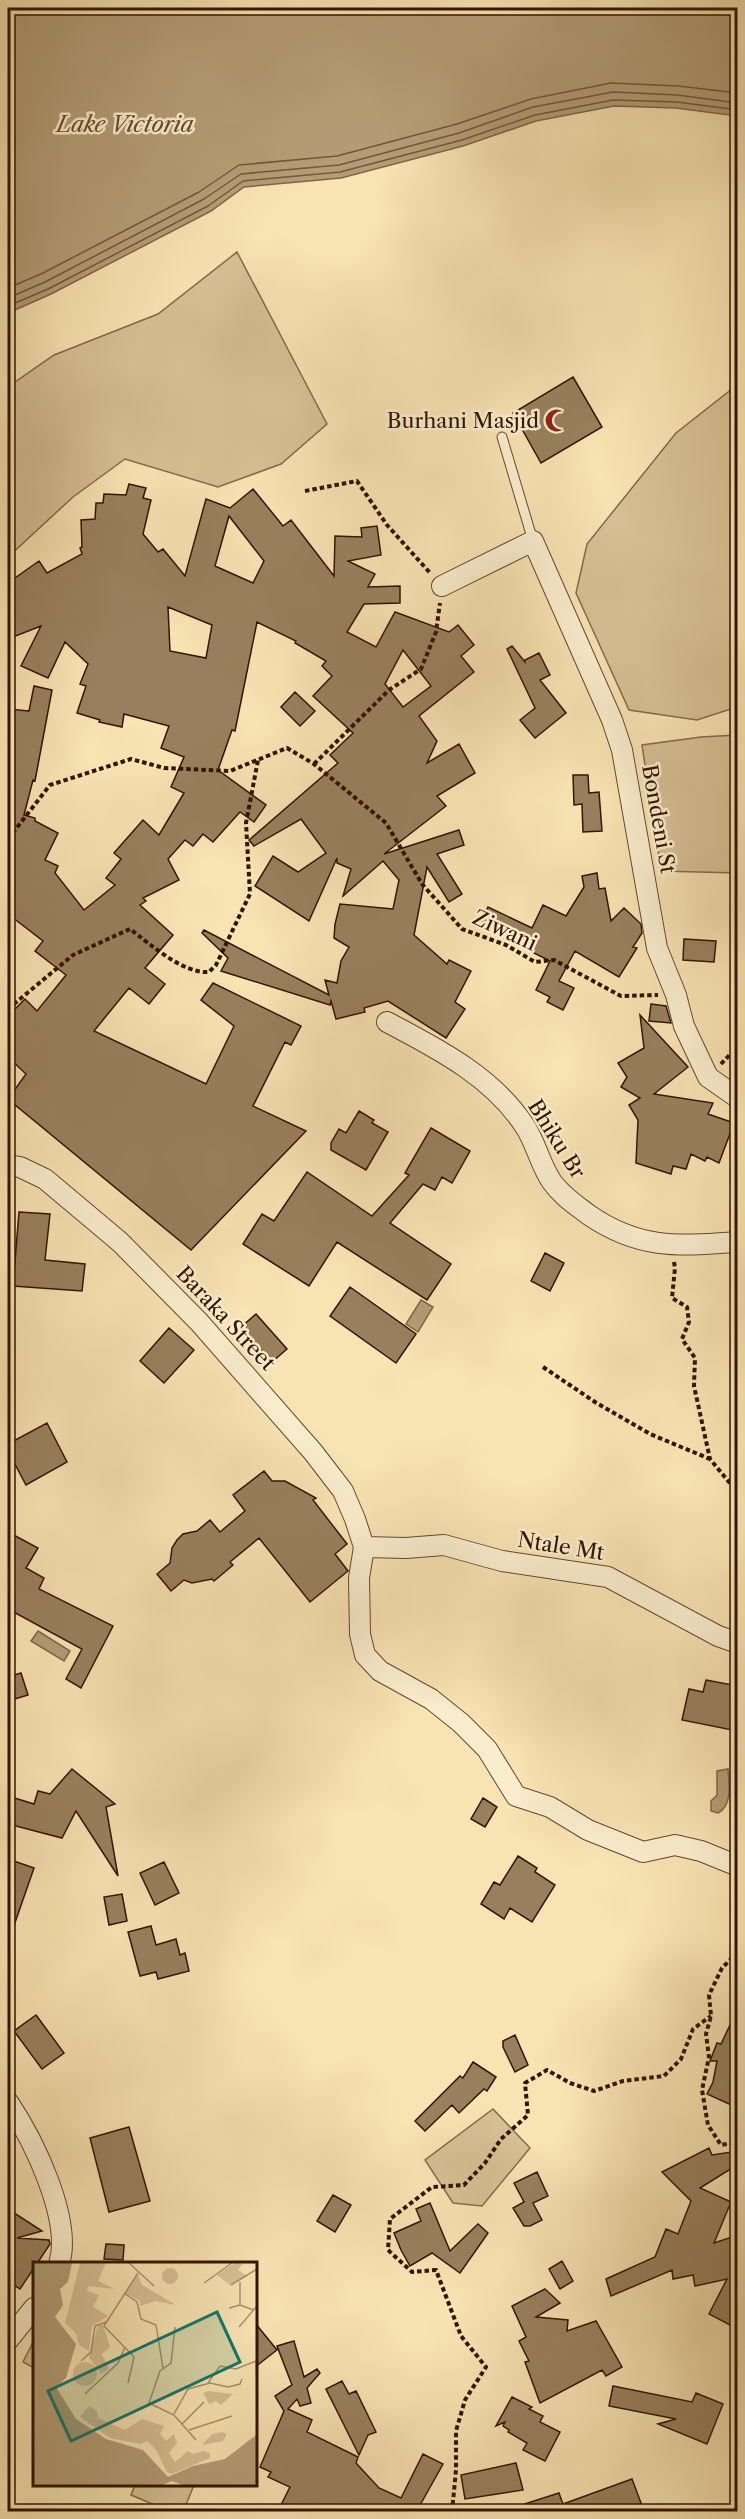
<svg xmlns="http://www.w3.org/2000/svg" width="745" height="2519" font-family="'Libre Caslon Text',serif">
<rect width="100%" height="100%" fill="#f8e3b2"/>
<filter id="stains"><feTurbulence type="fractalNoise" baseFrequency=".00333" numOctaves="4"/><feColorMatrix values="0 0 0 0 .2 0 0 0 0 .09 0 0 0 0 .02 0 0 0 .5 -.17"/></filter>
<radialGradient id="worn" r=".72"><stop offset=".6" stop-color="#630" stop-opacity="0"/><stop offset="1" stop-color="#630" stop-opacity=".3"/></radialGradient>
<!-- green -->
<path fill="#d6c094" stroke="#846a4b" stroke-width="1.5" d="M 237,252 L 327,424 L 281,464 L 218,487 L 125,459 L 73,497 L 8,557 L 8,387 L 54,355 L 158,314 Z
M 737,385 L 737,707 L 697,720 L 629,710 L 576,593 L 587,544 L 676,433 Z
M 737,735 L 737,873 L 661,871 L 642,745 L 701,737 Z
M 493,2109 L 530,2148 L 482,2206 L 453,2203 L 425,2160 Z
M 34,2340 L 34,2368 L 23,2362 Z
M 135,2485 L 135,2484 L 194,2485 L 183,2512 L 169,2511 L 131,2495 Z"/>
<!-- water -->
<path fill="#b49d76" stroke="#806648" stroke-width="1.5" d="M 8,8 L 737,8 L 737,116 L 676,108 L 614,106 L 536,121 L 463,146 L 341,178 L 244,187 L 211,211 L 51,294 L 8,313 Z
M 421,1300 L 433,1307 L 418,1332 L 406,1324 Z
M 38,1631 L 70,1651 L 64,1661 L 31,1641 Z
M 728,1769 C 729,1783 733,1805 718,1813 L 711,1811 L 711,1801 L 717,1795 L 717,1771 Z"/>
<g fill="none" stroke-linecap="round" stroke-linejoin="round">
<!-- shore -->
<path stroke="#72583c" stroke-width="1.5" d="M 8,288 L 41,274 L 199,192 L 239,165 L 337,156 L 457,124 L 531,99 L 611,83 L 678,86 L 738,93
M 8,298 L 45,282 L 204,199 L 241,174 L 339,165 L 459,133 L 533,107 L 613,92 L 677,95 L 738,103
M 8,306 L 48,289 L 208,206 L 243,181 L 340,172 L 462,140 L 535,115 L 613,100 L 677,102 L 738,110"/>
</g>
<!-- building -->
<path fill="#98805e" stroke="#311402" stroke-width="1.5" fill-rule="evenodd" d="M 573,377 L 602,427 L 541,463 L 513,413 Z
M 129,484 L 146,488 L 143,498 L 151,500 L 143,534 L 158,552 L 163,549 L 185,576 L 206,499 L 230,508 L 253,489 L 283,526 L 291,520 L 334,576 L 335,536 L 362,537 L 361,528 L 377,526 L 381,555 L 348,561 L 375,574 L 368,587 L 400,586 L 400,603 L 364,604 L 347,632 L 376,647 L 395,612 L 449,632 L 458,625 L 474,645 L 461,656 L 474,672 L 419,716 L 437,741 L 427,763 L 459,744 L 475,773 L 437,796 L 446,806 L 384,854 L 459,830 L 464,845 L 437,854 L 462,894 L 449,902 L 427,867 L 414,935 L 447,964 L 449,960 L 471,971 L 455,1002 L 465,1009 L 446,1038 L 388,1001 L 364,1008 L 365,1012 L 336,1019 L 331,1001 L 330,1005 L 221,971 L 228,958 L 202,933 L 204,930 L 329,995 L 325,980 L 337,983 L 341,961 L 349,947 L 334,938 L 335,924 L 340,904 L 393,909 L 399,880 L 383,861 L 343,896 L 351,869 L 337,863 L 337,858 L 309,921 L 255,886 L 273,856 L 298,872 L 326,853 L 301,819 L 254,846 L 249,840 L 338,763 L 330,755 L 353,733 L 313,696 L 332,676 L 322,666 L 326,661 L 295,643 L 296,641 L 257,622 L 235,731 L 232,730 L 218,770 L 266,805 L 254,822 L 240,812 L 213,842 L 203,834 L 193,846 L 185,840 L 168,859 L 179,880 L 143,898 L 146,901 L 140,905 L 173,935 L 145,968 L 165,984 L 149,1004 L 129,988 L 94,1031 L 206,1084 L 234,1026 L 201,1000 L 213,983 L 301,1026 L 291,1045 L 285,1042 L 253,1106 L 306,1131 L 191,1250 L 8,1099 L 26,1074 L 8,1057 L 8,1016 L 25,999 L 37,1011 L 66,975 L 35,951 L 43,941 L 8,914 L 8,709 L 29,711 L 34,686 L 52,690 L 35,781 L 33,780 L 24,815 L 35,818 L 35,821 L 58,833 L 45,860 L 58,866 L 55,873 L 84,910 L 115,885 L 106,878 L 121,859 L 114,853 L 143,820 L 159,835 L 184,793 L 171,787 L 184,757 L 161,748 L 169,726 L 124,714 L 122,727 L 99,722 L 100,720 L 77,713 L 86,686 L 80,684 L 88,664 L 65,642 L 48,678 L 21,666 L 41,626 L 8,639 L 8,583 L 39,561 L 47,573 L 82,554 L 80,548 L 82,547 L 81,520 L 95,519 L 96,503 L 103,503 L 104,494 L 126,495 ZM 229,516 L 264,561 L 253,583 L 215,566 ZM 168,607 L 212,625 L 206,658 L 170,651 ZM 403,650 L 431,686 L 403,707 L 385,684 Z
M 512,646 L 525,662 L 525,660 L 539,653 L 550,675 L 540,680 L 566,713 L 535,738 L 520,720 L 535,708 L 507,649 Z
M 295,692 L 315,711 L 300,726 L 281,707 Z
M 573,775 L 588,775 L 589,793 L 599,792 L 602,831 L 583,832 L 582,804 L 574,805 Z
M 597,873 L 599,889 L 605,888 L 611,921 L 624,908 L 641,924 L 642,933 L 633,947 L 637,948 L 619,977 L 575,951 L 559,981 L 574,988 L 563,1010 L 547,1002 L 550,997 L 536,990 L 550,961 L 522,947 L 524,942 L 481,921 L 488,907 L 532,928 L 543,905 L 566,916 L 584,887 L 582,876 Z
M 684,939 L 716,941 L 714,962 L 683,960 Z
M 651,1004 L 666,1006 L 671,1023 L 649,1021 Z
M 640,1015 L 688,1067 L 654,1094 L 713,1103 L 708,1114 L 734,1123 L 719,1163 L 707,1157 L 705,1161 L 691,1154 L 686,1169 L 673,1166 L 671,1174 L 636,1163 L 638,1120 L 629,1105 L 640,1098 L 621,1087 L 627,1077 L 618,1063 L 644,1048 Z
M 359,1111 L 374,1120 L 372,1123 L 388,1132 L 366,1170 L 331,1150 L 331,1143 L 339,1129 L 346,1133 Z
M 431,1128 L 470,1151 L 452,1183 L 442,1177 L 435,1190 L 423,1184 L 390,1223 L 451,1264 L 427,1300 L 337,1242 L 309,1286 L 243,1244 L 262,1214 L 274,1221 L 307,1172 L 372,1216 L 409,1175 L 405,1173 Z
M 19,1212 L 50,1214 L 45,1260 L 85,1264 L 82,1291 L 13,1286 Z
M 545,1253 L 564,1263 L 550,1291 L 531,1281 Z
M 350,1287 L 416,1334 L 396,1363 L 330,1316 Z
M 256,1314 L 287,1349 L 272,1362 L 241,1327 Z
M 169,1328 L 194,1350 L 164,1383 L 140,1361 Z
M 47,1423 L 67,1462 L 26,1485 L 8,1451 L 8,1444 Z
M 264,1471 L 272,1481 L 285,1481 L 316,1498 L 313,1500 L 347,1544 L 335,1554 L 348,1571 L 310,1602 L 259,1538 L 230,1562 L 233,1565 L 214,1581 L 212,1579 L 192,1583 L 184,1580 L 171,1591 L 157,1574 L 170,1563 L 172,1548 L 177,1540 L 183,1534 L 197,1531 L 210,1520 L 220,1532 L 245,1511 L 233,1495 Z
M 8,1532 L 38,1548 L 26,1568 L 44,1578 L 39,1589 L 113,1626 L 81,1688 L 66,1679 L 82,1649 L 8,1609 Z
M 21,1673 L 28,1695 L 8,1701 L 8,1677 Z
M 706,1680 L 738,1686 L 738,1724 L 734,1723 L 732,1730 L 682,1720 L 689,1689 L 703,1692 Z
M 72,1769 L 115,1804 L 106,1807 L 118,1876 L 76,1811 L 62,1838 L 8,1824 L 8,1796 L 34,1804 L 38,1791 L 50,1794 Z
M 483,1798 L 497,1807 L 485,1827 L 471,1819 Z
M 518,1856 L 537,1868 L 535,1872 L 555,1885 L 532,1922 L 510,1908 L 504,1919 L 481,1904 L 494,1882 L 500,1885 Z
M 8,1859 L 34,1868 L 10,1937 L 8,1937 Z
M 164,1862 L 179,1893 L 155,1905 L 140,1873 Z
M 122,1894 L 127,1921 L 109,1925 L 104,1897 Z
M 151,1926 L 156,1945 L 176,1939 L 180,1955 L 185,1953 L 189,1971 L 158,1979 L 156,1972 L 140,1976 L 128,1932 Z
M 738,2008 L 738,2108 L 707,2094 L 713,2082 L 717,2061 L 710,2061 L 717,2043 L 721,2044 Z
M 36,2015 L 64,2053 L 42,2069 L 14,2031 Z
M 515,2035 L 528,2065 L 515,2072 L 503,2047 L 503,2041 Z
M 473,2062 L 496,2077 L 487,2091 L 484,2089 L 459,2113 L 452,2105 L 425,2131 L 415,2121 L 460,2076 L 463,2078 Z
M 129,2127 L 150,2201 L 109,2212 L 90,2138 Z
M 709,2148 L 712,2155 L 738,2151 L 738,2167 L 732,2168 L 700,2188 L 731,2202 L 714,2243 L 738,2235 L 738,2311 L 730,2325 L 709,2314 L 727,2279 L 695,2286 L 693,2275 L 673,2279 L 672,2270 L 611,2296 L 606,2279 L 655,2257 L 666,2229 L 678,2234 L 691,2201 L 662,2172 Z
M 537,2172 L 548,2196 L 533,2203 L 542,2220 L 530,2226 L 524,2226 L 513,2208 L 524,2202 L 514,2183 Z
M 333,2195 L 351,2205 L 335,2232 L 317,2221 Z
M 430,2203 L 450,2251 L 478,2224 L 488,2233 L 460,2273 L 432,2253 L 410,2266 L 401,2250 L 394,2233 L 421,2221 L 416,2209 Z
M 8,2209 L 42,2231 L 17,2238 L 49,2240 L 50,2244 L 20,2289 L 8,2281 Z
M 106,2244 L 124,2245 L 123,2260 L 104,2259 Z
M 562,2261 L 573,2281 L 560,2289 L 549,2269 Z
M 545,2289 L 560,2303 L 536,2317 L 568,2320 L 567,2331 L 596,2321 L 622,2367 L 606,2376 L 602,2370 L 540,2403 L 525,2362 L 529,2361 L 519,2341 L 526,2337 L 512,2306 Z
M 255,2323 L 277,2350 L 255,2367 Z
M 294,2341 L 304,2377 L 317,2369 L 320,2373 L 307,2388 L 311,2403 L 300,2406 L 297,2399 L 288,2409 L 312,2420 L 307,2432 L 358,2457 L 356,2463 L 379,2488 L 401,2498 L 423,2454 L 443,2464 L 419,2507 L 430,2511 L 278,2511 L 290,2487 L 268,2477 L 271,2472 L 260,2467 L 284,2411 L 275,2396 L 292,2385 L 277,2346 Z
M 342,2381 L 349,2394 L 356,2391 L 376,2432 L 368,2435 L 359,2455 L 326,2389 Z
M 613,2386 L 692,2402 L 696,2393 L 723,2404 L 707,2444 L 658,2424 L 676,2419 L 609,2406 Z
M 512,2397 L 532,2407 L 529,2409 L 543,2416 L 540,2422 L 560,2432 L 545,2461 L 523,2450 L 527,2443 L 508,2432 L 509,2430 L 503,2426 L 505,2422 L 496,2426 Z
M 516,2463 L 523,2490 L 465,2499 L 461,2475 Z
M 632,2479 L 644,2511 L 512,2511 L 512,2508 L 559,2493 L 563,2504 Z"/>
<g fill="none" stroke-linecap="round" stroke-linejoin="round">
<defs>
<path id="lane" d="M 502,437 L 533,541"/>
<path id="street" d="M 442,586 L 533,541 L 612,720 L 622,750 L 657,948 L 676,995 L 684,1026 L 708,1077 L 738,1098
M 387,1022 C 436,1048 492,1076 524,1125 C 536,1142 540,1165 552,1182 C 562,1196 576,1205 589,1215 C 640,1250 679,1246 738,1242
M 8,1165 L 20,1167 L 45,1179 L 120,1242 L 199,1322 L 313,1452 L 343,1491 L 355,1519 L 364,1547 L 359,1578 L 360,1634 L 365,1655 L 380,1671 L 431,1699 L 461,1723 L 487,1749 L 516,1796 L 550,1807 L 588,1830 L 643,1852 L 675,1845 L 701,1851 L 738,1866
M 364,1547 L 406,1548 L 444,1545 L 502,1561 L 608,1577 L 718,1636 L 738,1643
M 8,2102 C 33,2139 73,2220 59,2264
M 8,2340 L 34,2308"/>
</defs>
<!-- lane casing -->
<use href="#lane" stroke="#63482e" stroke-width="11"/>
<!-- street casing -->
<use href="#street" stroke="#63482e" stroke-width="22"/>
<!-- path -->
<path stroke="#311402" stroke-width="4" stroke-dasharray="4.5 3" stroke-linecap="butt" d="M 305,491 L 357,481 L 387,525 L 431,574
M 314,764 L 389,690 L 421,669 L 436,632 L 440,603
M 8,839 L 50,785 L 131,759 L 164,768 L 230,771 L 287,748 L 314,764 L 386,823 L 422,884 L 462,929 L 506,945 L 535,962 L 554,960 L 621,996 L 658,995
M 8,1009 L 73,955 L 130,929 C 150,944 183,974 209,972 L 216,965 L 250,894 L 246,823 L 258,760
M 721,1064 L 738,1046
M 674,1262 L 675,1268 L 672,1298 L 687,1307 L 689,1322 L 682,1339 L 695,1358 L 694,1386 L 710,1459 L 738,1493
M 543,1367 L 595,1402 L 650,1434 L 710,1459
M 738,1952 L 722,1968 L 709,1995 L 711,2016 L 706,2034 L 709,2057 L 702,2090 L 708,2125 L 721,2145 L 738,2142
M 452,2512 L 456,2470 L 456,2431 L 465,2400 L 486,2367 L 461,2336 L 436,2270 L 412,2272 L 388,2250 L 390,2219 L 432,2187 L 464,2185 L 485,2163 L 501,2139 L 528,2115 L 525,2083 L 547,2070 L 570,2083 L 594,2091 L 623,2081 L 664,2076 L 681,2059 L 693,2029 L 711,2016"/>
<!-- lane -->
<use href="#lane" stroke="#faedcd" stroke-width="9"/>
<!-- street -->
<use href="#street" stroke="#faedcd" stroke-width="20"/>
</g>
<!-- icons -->
<defs>
<symbol id="mosque-bare" viewBox="-9 -9 18 18"><path d="M3.5-4.9A6 6 0 1 0 3.5 4.9A5 5 0 1 1 3.5-4.9Z" fill="#8f2418" stroke="#faedcd" stroke-width="2.5" paint-order="stroke"/></symbol>
</defs>
<g fill-rule="evenodd">
<use href="#mosque-bare" x="540" y="404" width="33" height="33"/>
</g>
<g text-anchor="middle" dominant-baseline="central" stroke-width="5" stroke-linejoin="round" paint-order="stroke">
<!-- poi labels -->
<g font-size="21" fill="#311402" stroke="#faedcd" text-anchor="end">
<text x="539" y="420">Burhani Masjid</text>
</g>
<!-- street labels -->
<g font-size="21" fill="#311402" stroke="#faedcd">
<text transform="translate(659 819) rotate(80)">Bondeni St</text>
<text transform="translate(505 930) rotate(25)">Ziwani</text>
<text transform="translate(557 1139) rotate(58)">Bhiku Br</text>
<text transform="translate(226 1318) rotate(47)">Baraka Street</text>
<text transform="translate(561 1546) rotate(9)">Ntale Mt</text>
</g>
<!-- water labels -->
<g font-size="22" font-style="italic" fill="#654b30" stroke="#faedcd">
<text x="125" y="124">Lake Victoria</text>
</g>
</g>
<!-- overview -->
<g transform="translate(33 2262)">
<rect width="224" height="224" fill="#f8e3b2"/>
<path d="M 47,1 L 73,1 L 65,19 L 82,27 L 55,24 L 54,29 L 66,33 L 60,45 L 75,54 L 59,64 L 56,89 L 46,83 L 43,71 L 32,61 ZM 202,1 L 210,1 L 205,8 L 214,14 L 197,23 L 184,13 ZM129 14a8 8 0 1 1 16 0a8 8 0 1 1-16 0ZM 105,12 L 109,23 L 143,43 L 122,39 L 107,44 L 107,39 L 92,31 ZM 65,63 L 70,63 L 77,85 L 69,92 L 76,107 L 68,112 L 56,95 ZM40 112a12 12 0 1 1 24 0a12 12 0 1 1-24 0ZM 170,131 L 175,129 L 200,132 L 188,143 L 183,139 L 176,142 ZM 56,144 L 64,149 L 65,156 L 92,168 L 109,157 L 131,164 L 127,172 L 133,179 L 141,172 L 144,181 L 136,191 L 142,200 L 155,189 L 160,192 L 170,189 L 177,191 L 177,196 L 139,212 L 134,210 L 123,188 L 114,179 L 107,182 L 77,176 L 47,155 ZM 189,170 L 194,172 L 190,179 L 169,183 L 179,172 Z" fill="#d6c094"/>
<path d="M 0,1 L 39,1 L 35,20 L 27,27 L 30,43 L 22,55 L 43,82 L 33,116 L 23,125 L 43,157 L 73,177 L 110,188 L 135,215 L 160,204 L 192,197 L 223,173 L 223,223 L 150,223 L 139,219 L 129,223 L 0,223 Z" fill="#b49d76"/>
<path fill="none" stroke="#a8906c" stroke-width="1.5" d="M 96,1 L 121,24M 207,20 L 207,43M 171,21 L 199,1M 198,23 L 224,7M 91,31 L 104,40 L 108,57 L 123,63 L 130,106M 196,46 L 207,43 L 221,48M 142,65 L 138,101 L 127,109 L 116,141 L 141,153 L 163,178M 206,65 L 224,44M 48,99 L 58,90 L 62,64 L 73,60M 223,99 L 224,124M 95,121 L 101,95 L 71,64 L 105,11M 175,121 L 187,104 L 203,107 L 223,99M 52,132 L 85,101 L 92,85M 141,152 L 155,127 L 177,121 L 195,125 L 207,122 L 209,117M 149,162 L 171,140M 156,168 L 199,154"/>
<path fill="#0f766e" fill-opacity="0.15" stroke="#0f766e" stroke-width="3" d="M 184,50 L 207,100 L 38,179 L 15,129 Z"/>
<rect width="224" height="224" fill="none" stroke="#311402" stroke-width="3"/>
</g>
<!-- margin -->
<rect width="745" height="2519" fill="none" stroke="#f8e3b2" stroke-width="30"/>
<rect x="9" y="9" width="727" height="2501" fill="none" stroke="#311402" stroke-width="3"/>
<rect x="15" y="15" width="715" height="2489" fill="none" stroke="#311402" stroke-width="1.5"/>
<rect width="100%" height="100%" filter="url(#stains)"/>
<rect width="100%" height="100%" fill="url(#worn)"/>
</svg>
